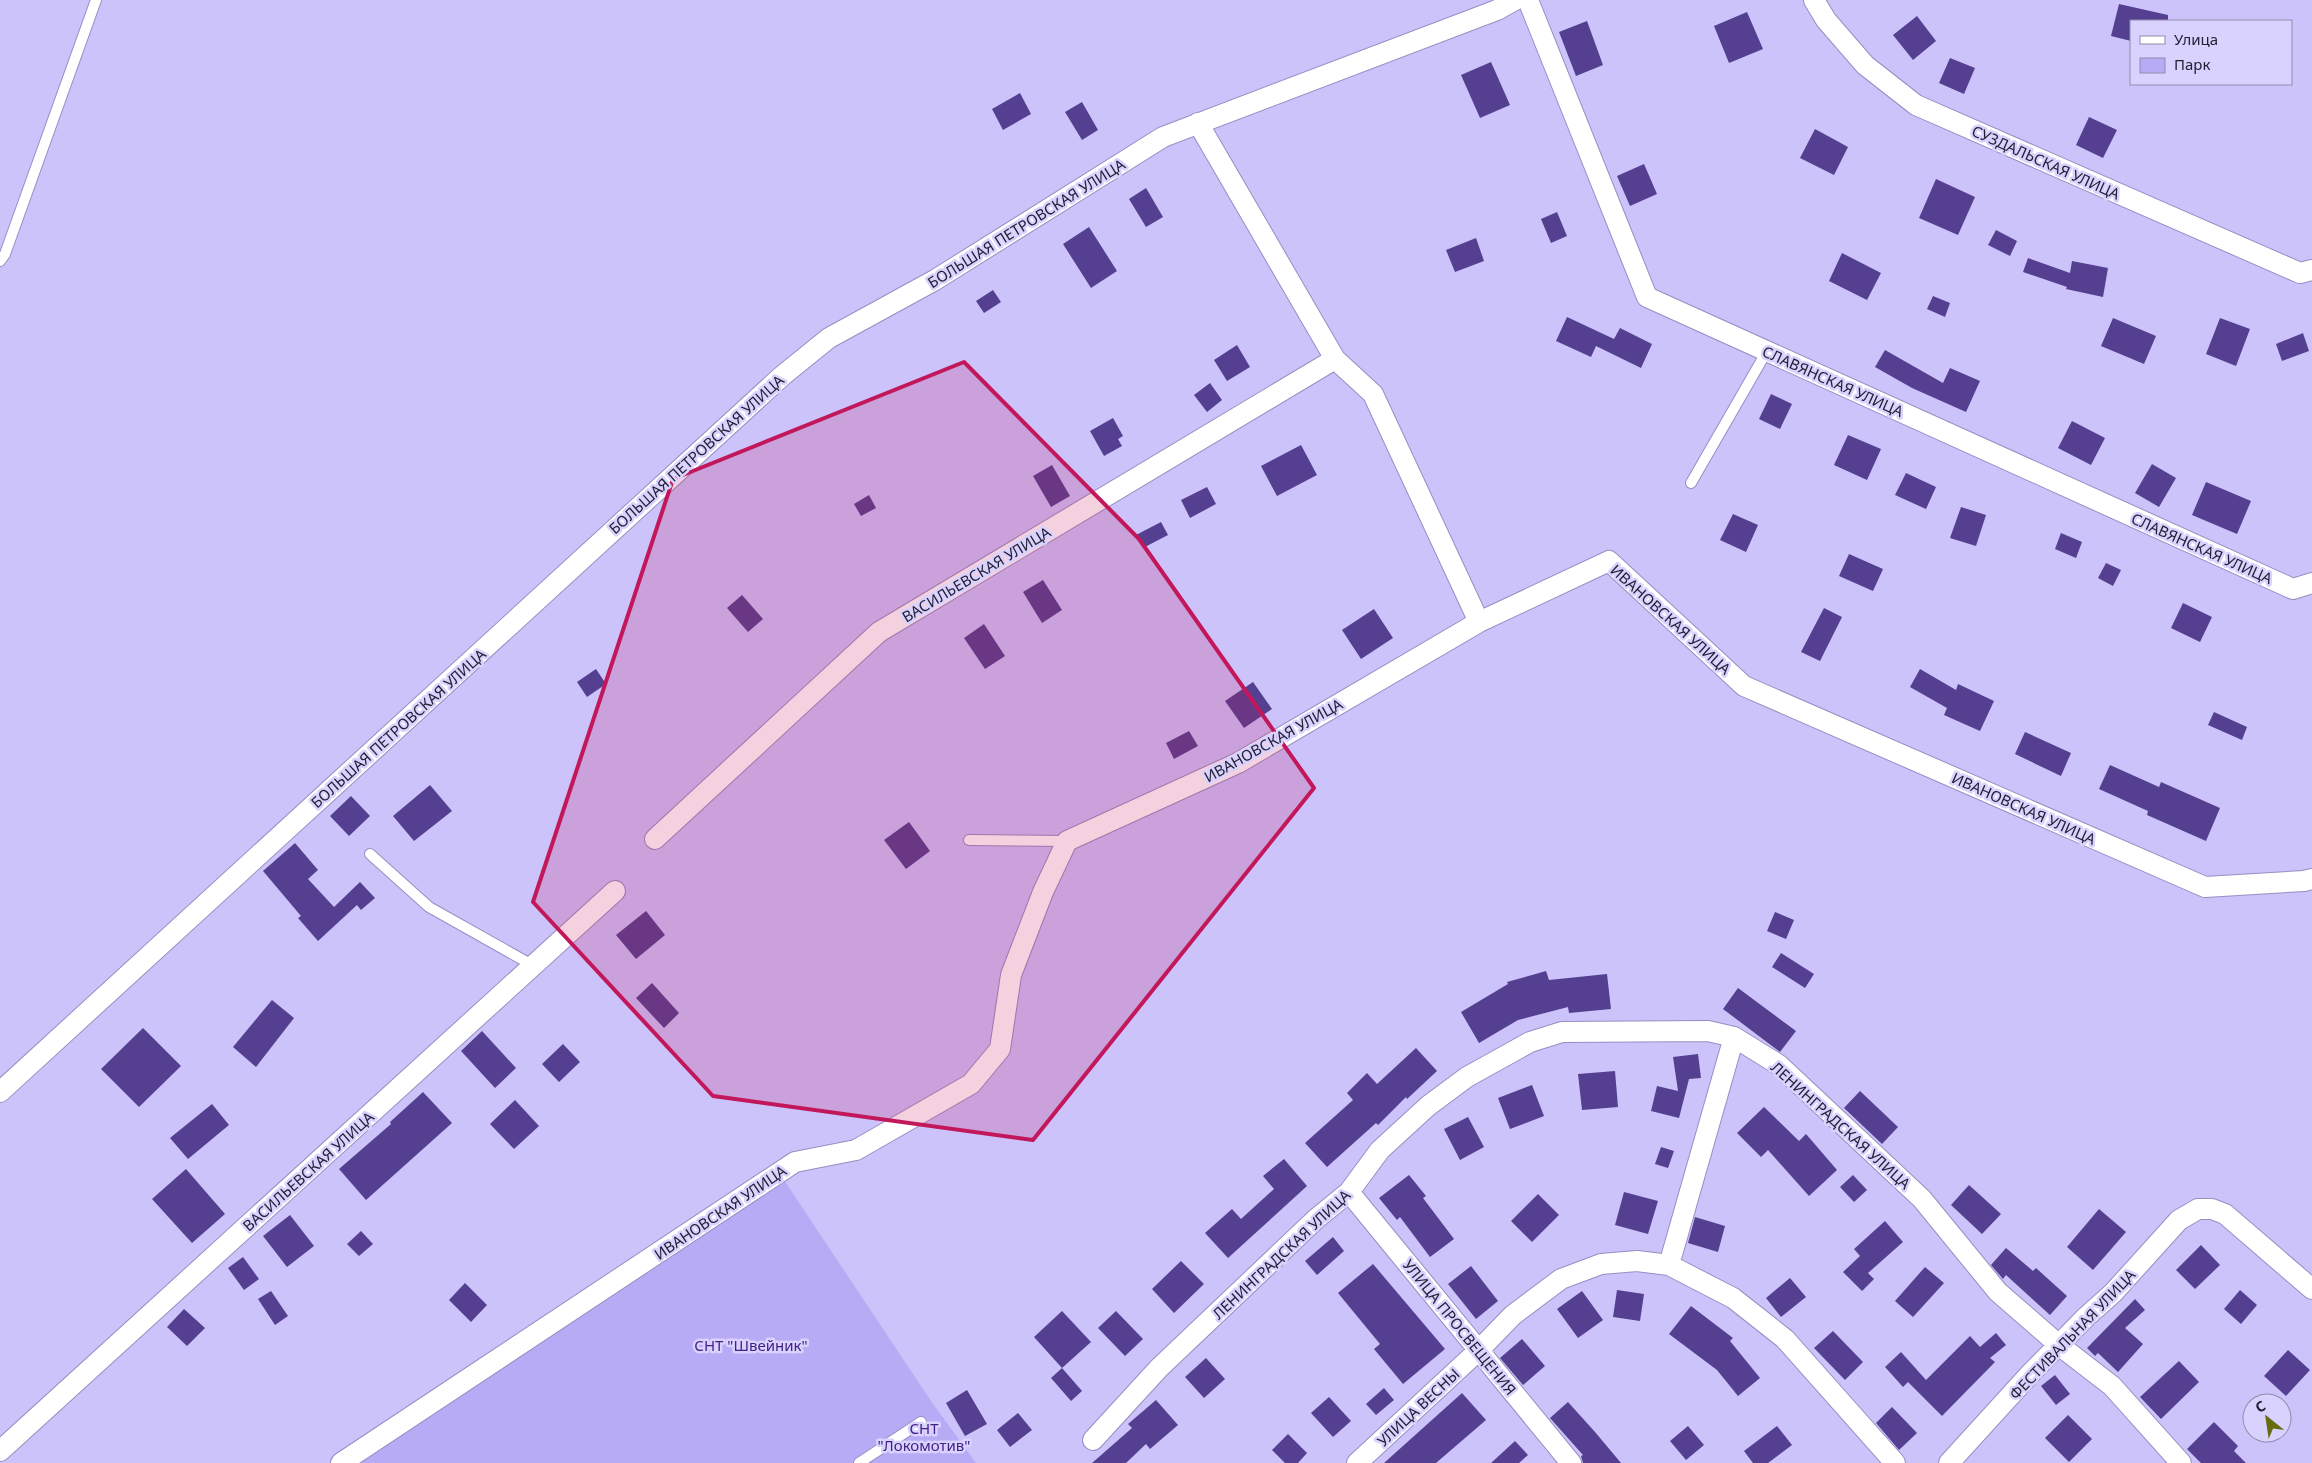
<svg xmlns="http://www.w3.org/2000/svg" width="2312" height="1463" font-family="'Noto Sans',sans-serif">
<rect width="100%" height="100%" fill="#ccc3fa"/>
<!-- green -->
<path fill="#b8abf5" d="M 784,1180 L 931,1401 L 976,1463 L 356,1463 Z"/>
<!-- building -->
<path fill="#543f90" d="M 2119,4 L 2168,15 L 2168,21 L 2131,21 L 2131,41 L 2111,36 Z
M 1747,12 L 1763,49 L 1729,63 L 1714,26 Z
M 1917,16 L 1936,41 L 1913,60 L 1893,35 Z
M 1587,21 L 1603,65 L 1576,76 L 1559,32 Z
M 1950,58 L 1975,68 L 1964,94 L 1939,83 Z
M 1491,62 L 1510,105 L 1480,118 L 1461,75 Z
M 1020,93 L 1031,114 L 1003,130 L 992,109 Z
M 1082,102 L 1098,130 L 1082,140 L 1065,112 Z
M 2089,117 L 2117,130 L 2103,158 L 2076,145 Z
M 1815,129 L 1848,147 L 1834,175 L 1800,158 Z
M 1644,164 L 1657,194 L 1630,206 L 1617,176 Z
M 1936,179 L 1975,197 L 1958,235 L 1919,218 Z
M 1146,188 L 1163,217 L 1146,227 L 1129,199 Z
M 1557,212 L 1567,236 L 1551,243 L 1541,219 Z
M 1089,227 L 1117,271 L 1091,288 L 1063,244 Z
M 1996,230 L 2017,241 L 2010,256 L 1988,245 Z
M 1476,238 L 1484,261 L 1455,272 L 1446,250 Z
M 1842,253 L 1881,273 L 1867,300 L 1829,281 Z
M 2028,258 L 2070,273 L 2072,261 L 2108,268 L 2103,297 L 2066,289 L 2067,287 L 2023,272 Z
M 993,290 L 1001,302 L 984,313 L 976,301 Z
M 1933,296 L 1950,303 L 1945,317 L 1927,309 Z
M 1567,317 L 1614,339 L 1620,328 L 1652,344 L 1641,368 L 1596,346 L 1591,357 L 1556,341 Z
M 2113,318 L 2156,336 L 2144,364 L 2101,346 Z
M 2220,318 L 2250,329 L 2236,366 L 2206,354 Z
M 2303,333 L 2309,351 L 2282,361 L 2276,344 Z
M 1237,345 L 1250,367 L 1227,381 L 1214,360 Z
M 1885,350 L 1943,383 L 1950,368 L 1980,381 L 1966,412 L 1912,388 L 1875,367 Z
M 1210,383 L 1222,400 L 1207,412 L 1194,395 Z
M 1771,394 L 1792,404 L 1780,429 L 1759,419 Z
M 1113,418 L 1123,436 L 1118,439 L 1122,446 L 1104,456 L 1090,431 Z
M 2072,421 L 2105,438 L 2091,465 L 2058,448 Z
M 1848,435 L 1881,449 L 1867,480 L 1834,465 Z
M 1301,445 L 1317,475 L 1277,496 L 1261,466 Z
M 2152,464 L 2176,478 L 2159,507 L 2135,493 Z
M 1052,465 L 1070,496 L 1051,507 L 1033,476 Z
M 1906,473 L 1936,487 L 1926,509 L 1895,495 Z
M 2206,482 L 2251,501 L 2237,534 L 2192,515 Z
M 1207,487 L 1216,504 L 1190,518 L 1181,500 Z
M 869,495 L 876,508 L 861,516 L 854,504 Z
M 1961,507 L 1986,515 L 1976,546 L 1950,538 Z
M 1733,514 L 1758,525 L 1746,552 L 1720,540 Z
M 1161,522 L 1168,535 L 1143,548 L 1136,535 Z
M 2061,533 L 2082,542 L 2076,558 L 2055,549 Z
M 1849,554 L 1883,569 L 1873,591 L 1839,576 Z
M 2106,563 L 2121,570 L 2113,586 L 2098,578 Z
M 1043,580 L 1062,610 L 1042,623 L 1023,592 Z
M 742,595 L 763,619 L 748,632 L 727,608 Z
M 2183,603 L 2212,617 L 2200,642 L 2171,628 Z
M 1824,608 L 1842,617 L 1820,661 L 1801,652 Z
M 1374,609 L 1393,638 L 1361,659 L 1342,630 Z
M 984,624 L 1005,656 L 985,669 L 964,638 Z
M 596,669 L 606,684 L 587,697 L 577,682 Z
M 1920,669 L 1956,690 L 1958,684 L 1994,701 L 1980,731 L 1944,715 L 1947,708 L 1910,687 Z
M 1253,682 L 1272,709 L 1244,728 L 1225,701 Z
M 2214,712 L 2247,727 L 2242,740 L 2208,725 Z
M 1189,731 L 1198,746 L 1174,759 L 1166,743 Z
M 2025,732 L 2071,753 L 2061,776 L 2015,754 Z
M 2110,765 L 2159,787 L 2161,782 L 2220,808 L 2206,841 L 2147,815 L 2148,811 L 2099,789 Z
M 430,785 L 452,811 L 414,841 L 393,816 Z
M 351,796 L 370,816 L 349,836 L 330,816 Z
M 909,822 L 930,851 L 906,869 L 884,840 Z
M 295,843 L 318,870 L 308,879 L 334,907 L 360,882 L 375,898 L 361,910 L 357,905 L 318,941 L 298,918 L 301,916 L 263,871 Z
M 646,911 L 665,935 L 636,959 L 616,935 Z
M 1775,912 L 1794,920 L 1786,939 L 1767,931 Z
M 1781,953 L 1814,974 L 1805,988 L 1772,967 Z
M 1546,971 L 1549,980 L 1607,974 L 1611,1009 L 1569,1013 L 1568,1007 L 1518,1020 L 1479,1043 L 1461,1012 L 1508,984 L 1507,982 Z
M 652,983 L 679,1013 L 664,1028 L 636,998 Z
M 1738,988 L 1796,1031 L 1780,1052 L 1723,1009 Z
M 272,1000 L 294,1018 L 256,1067 L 233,1047 Z
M 143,1028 L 181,1066 L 139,1107 L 101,1069 Z
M 482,1031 L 516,1068 L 495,1088 L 461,1051 Z
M 563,1044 L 580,1062 L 559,1082 L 542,1064 Z
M 1416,1048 L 1437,1071 L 1407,1099 L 1406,1097 L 1378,1125 L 1376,1123 L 1327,1167 L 1305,1143 L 1353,1100 L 1347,1093 L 1367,1073 L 1377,1084 Z
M 1698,1054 L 1701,1078 L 1689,1079 L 1679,1118 L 1651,1111 L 1657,1086 L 1678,1091 L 1673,1057 Z
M 1615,1071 L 1618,1107 L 1582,1110 L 1578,1074 Z
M 1532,1085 L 1544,1116 L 1510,1129 L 1498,1098 Z
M 1860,1091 L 1898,1127 L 1882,1144 L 1844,1108 Z
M 423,1092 L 452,1123 L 366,1200 L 339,1169 L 391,1124 L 390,1122 Z
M 515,1100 L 539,1126 L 514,1149 L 490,1124 Z
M 212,1104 L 229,1125 L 188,1159 L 170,1138 Z
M 1764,1107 L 1799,1141 L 1806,1134 L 1837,1170 L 1809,1196 L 1768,1150 L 1761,1157 L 1737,1133 Z
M 1468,1117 L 1484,1147 L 1460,1160 L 1444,1129 Z
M 1661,1147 L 1674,1151 L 1668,1168 L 1655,1164 Z
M 1284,1159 L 1307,1186 L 1228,1258 L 1205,1233 L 1232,1209 L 1241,1219 L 1274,1189 L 1263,1176 Z
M 186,1169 L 225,1214 L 192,1243 L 152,1199 Z
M 1409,1175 L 1426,1196 L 1423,1198 L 1454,1239 L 1430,1257 L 1400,1217 L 1397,1220 L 1379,1198 Z
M 1853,1175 L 1867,1190 L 1854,1202 L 1840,1187 Z
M 1969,1185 L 2001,1214 L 1982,1234 L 1951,1205 Z
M 1624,1192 L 1658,1201 L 1648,1234 L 1615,1225 Z
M 1538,1194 L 1559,1215 L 1532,1242 L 1511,1221 Z
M 2099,1209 L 2126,1232 L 2093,1270 L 2067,1247 Z
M 290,1215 L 314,1246 L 287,1267 L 263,1236 Z
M 1695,1217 L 1725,1226 L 1718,1252 L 1688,1243 Z
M 1885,1221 L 1903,1242 L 1868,1273 L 1874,1279 L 1862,1291 L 1843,1272 L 1860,1256 L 1854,1249 Z
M 361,1231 L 373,1244 L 359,1256 L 347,1244 Z
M 1333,1237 L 1344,1251 L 1317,1275 L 1305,1261 Z
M 2201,1245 L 2220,1265 L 2195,1289 L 2176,1270 Z
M 2006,1248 L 2033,1271 L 2036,1268 L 2067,1296 L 2050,1315 L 2006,1275 L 2003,1279 L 1991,1265 Z
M 243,1257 L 259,1279 L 244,1290 L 228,1268 Z
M 1181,1261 L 1204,1284 L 1174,1313 L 1152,1289 Z
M 1373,1264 L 1445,1349 L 1403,1384 L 1374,1349 L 1380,1344 L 1338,1293 Z
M 1471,1266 L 1498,1301 L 1476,1319 L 1448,1284 Z
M 1925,1267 L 1944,1283 L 1913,1317 L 1895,1301 Z
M 1790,1278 L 1806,1297 L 1781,1317 L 1766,1298 Z
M 465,1283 L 487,1305 L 471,1322 L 449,1300 Z
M 1617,1290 L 1644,1294 L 1640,1321 L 1613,1317 Z
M 2240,1290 L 2257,1305 L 2241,1324 L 2224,1309 Z
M 271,1291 L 288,1316 L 275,1325 L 258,1299 Z
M 1582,1291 L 1603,1320 L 1578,1338 L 1557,1309 Z
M 2135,1299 L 2145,1310 L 2125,1328 L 2143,1344 L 2118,1372 L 2098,1353 L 2095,1356 L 2087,1348 Z
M 1691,1306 L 1733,1338 L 1730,1341 L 1760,1378 L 1738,1396 L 1717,1370 L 1669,1334 Z
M 184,1309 L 205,1328 L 187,1346 L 167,1327 Z
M 1062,1311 L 1091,1342 L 1062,1368 L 1034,1337 Z
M 1116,1311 L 1143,1339 L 1125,1356 L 1098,1328 Z
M 1833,1331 L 1863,1362 L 1845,1380 L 1814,1348 Z
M 1996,1333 L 2006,1345 L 1990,1358 L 1995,1362 L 1942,1416 L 1908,1382 L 1903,1387 L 1885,1367 L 1901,1352 L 1926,1380 L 1970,1336 L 1980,1347 Z
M 1522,1339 L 1545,1366 L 1523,1385 L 1500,1358 Z
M 2288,1350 L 2310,1370 L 2286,1396 L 2264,1376 Z
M 1206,1358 L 1225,1379 L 1204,1398 L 1185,1377 Z
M 2179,1361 L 2199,1382 L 2161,1419 L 2140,1397 Z
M 1062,1368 L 1082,1391 L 1071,1401 L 1051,1378 Z
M 2055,1375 L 2070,1394 L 2056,1405 L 2041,1386 Z
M 1384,1388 L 1394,1400 L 1376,1415 L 1366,1404 Z
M 967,1390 L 987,1424 L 965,1436 L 946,1403 Z
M 1462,1393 L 1486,1420 L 1436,1463 L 1384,1463 Z
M 1329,1397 L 1351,1421 L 1333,1437 L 1311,1413 Z
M 1156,1400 L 1178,1425 L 1150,1449 L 1146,1444 L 1126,1463 L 1092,1463 L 1132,1428 L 1128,1424 Z
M 1568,1402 L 1595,1432 L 1621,1463 L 1583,1463 L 1581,1456 L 1583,1455 L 1550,1418 Z
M 1892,1407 L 1917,1433 L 1899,1450 L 1876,1423 Z
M 1018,1413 L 1032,1430 L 1010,1447 L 997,1430 Z
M 2068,1415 L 2092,1439 L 2069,1462 L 2045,1438 Z
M 2214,1422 L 2238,1446 L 2234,1451 L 2246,1463 L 2201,1463 L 2187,1449 Z
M 1688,1426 L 1704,1445 L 1686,1460 L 1670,1441 Z
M 1777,1426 L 1792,1445 L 1768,1463 L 1753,1463 L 1744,1451 Z
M 1288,1434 L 1307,1453 L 1298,1463 L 1285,1463 L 1272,1450 Z
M 1515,1441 L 1528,1455 L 1519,1463 L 1491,1463 Z"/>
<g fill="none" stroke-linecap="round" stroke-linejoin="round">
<defs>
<path id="lane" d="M 0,261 L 5,254 L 96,0
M 1691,483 L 1767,351
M 969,840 L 1067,841
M 370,854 L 429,907 L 534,966
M 859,1463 L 921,1422"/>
<path id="street" d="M 1528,0 L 1647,297 L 2293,589 L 2312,583
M 1814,0 L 1826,20 L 1865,65 L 1916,105 L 2300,273 L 2312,270
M 1198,123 L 1335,359 L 1373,394 L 1479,622
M 655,839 L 879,632 L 1335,359
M 0,1092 L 782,376 L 829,338 L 935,280 L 1163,137 L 1497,10 L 1515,0
M 1349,1192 L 1571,1463
M 1669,1265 L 1734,1037
M 1093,1440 L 1159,1368 L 1316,1219 L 1349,1192 L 1380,1150 L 1428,1106 L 1467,1077 L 1530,1042 L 1562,1032 L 1708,1031 L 1734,1037 L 1779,1065 L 1922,1199 L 1998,1292 L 2059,1345 L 2112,1386 L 2181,1463
M 0,1451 L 615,891
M 341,1463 L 795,1162 L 856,1150 L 971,1084 L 1000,1049 L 1011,975 L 1043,892 L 1067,841 L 1238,763 L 1479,622 L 1609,561 L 1744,686 L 2205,887 L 2304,881 L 2312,879
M 1357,1463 L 1479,1350 L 1513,1315 L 1561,1279 L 1601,1264 L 1637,1261 L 1669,1265 L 1733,1298 L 1785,1339 L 1895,1463
M 1949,1463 L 2030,1374 L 2086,1317 L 2113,1293 L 2179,1220 L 2198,1209 L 2212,1209 L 2225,1214 L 2312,1289"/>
</defs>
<!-- lane casing -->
<use href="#lane" stroke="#978ec2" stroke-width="12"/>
<!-- street casing -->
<use href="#street" stroke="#978ec2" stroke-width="22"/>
<!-- lane -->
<use href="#lane" stroke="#fff" stroke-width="10"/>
<!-- street -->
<use href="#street" stroke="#fff" stroke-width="20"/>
</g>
<!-- marked area -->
<path fill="#c2185b" fill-opacity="0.2" stroke="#c2185b" stroke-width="4" stroke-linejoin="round" d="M 964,362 L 1139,539 L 1314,788 L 1033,1140 L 713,1096 L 533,902 L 673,479 Z"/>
<g text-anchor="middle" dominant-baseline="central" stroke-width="5" stroke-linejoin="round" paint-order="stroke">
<!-- street labels -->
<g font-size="15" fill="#242034" stroke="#d9d2fe">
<text transform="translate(2046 162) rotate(24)">СУЗДАЛЬСКАЯ УЛИЦА</text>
<text transform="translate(1026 223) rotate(-32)">БОЛЬШАЯ ПЕТРОВСКАЯ УЛИЦА</text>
<text transform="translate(1833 381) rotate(24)">СЛАВЯНСКАЯ УЛИЦА</text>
<text transform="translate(696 454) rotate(-42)">БОЛЬШАЯ ПЕТРОВСКАЯ УЛИЦА</text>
<text transform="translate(2202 548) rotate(24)">СЛАВЯНСКАЯ УЛИЦА</text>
<text transform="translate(976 574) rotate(-31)">ВАСИЛЬЕВСКАЯ УЛИЦА</text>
<text transform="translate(1671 619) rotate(42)">ИВАНОВСКАЯ УЛИЦА</text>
<text transform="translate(398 728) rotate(-42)">БОЛЬШАЯ ПЕТРОВСКАЯ УЛИЦА</text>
<text transform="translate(1273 740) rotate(-29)">ИВАНОВСКАЯ УЛИЦА</text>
<text transform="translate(2024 808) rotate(24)">ИВАНОВСКАЯ УЛИЦА</text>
<text transform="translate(1841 1125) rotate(42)">ЛЕНИНГРАДСКАЯ УЛИЦА</text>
<text transform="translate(308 1171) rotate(-42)">ВАСИЛЬЕВСКАЯ УЛИЦА</text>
<text transform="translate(720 1212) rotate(-34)">ИВАНОВСКАЯ УЛИЦА</text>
<text transform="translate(1281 1254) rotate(-43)">ЛЕНИНГРАДСКАЯ УЛИЦА</text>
<text transform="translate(1460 1327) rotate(51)">УЛИЦА ПРОСВЕЩЕНИЯ</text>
<text transform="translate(2072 1334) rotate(-46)">ФЕСТИВАЛЬНАЯ УЛИЦА</text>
<text transform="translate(1418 1407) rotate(-43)">УЛИЦА ВЕСНЫ</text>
</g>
<!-- park labels -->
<g font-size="15" fill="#442187" stroke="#d9d2fe">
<text x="751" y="1345">СНТ "Швейник"</text>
<text x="924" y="1428">СНТ<tspan x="924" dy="17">"Локомотив"</tspan></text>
</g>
</g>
<!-- legend -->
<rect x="2130" y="20" width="162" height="65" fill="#d9d2fe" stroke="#918bad"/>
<rect x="2140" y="36" width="25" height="8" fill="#ffffff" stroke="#918bad"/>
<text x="2174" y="45" font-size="15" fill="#242034">Улица</text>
<rect x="2140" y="58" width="25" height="15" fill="#b8abf5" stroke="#918bad"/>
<text x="2174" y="70" font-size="15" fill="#242034">Парк</text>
<!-- north arrow -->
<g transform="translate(2267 1418) rotate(330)"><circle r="24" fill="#d9d2fe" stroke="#918bad"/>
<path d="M0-4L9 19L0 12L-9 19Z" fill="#676b0d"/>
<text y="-8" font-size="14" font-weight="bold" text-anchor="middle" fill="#242034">С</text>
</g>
</svg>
